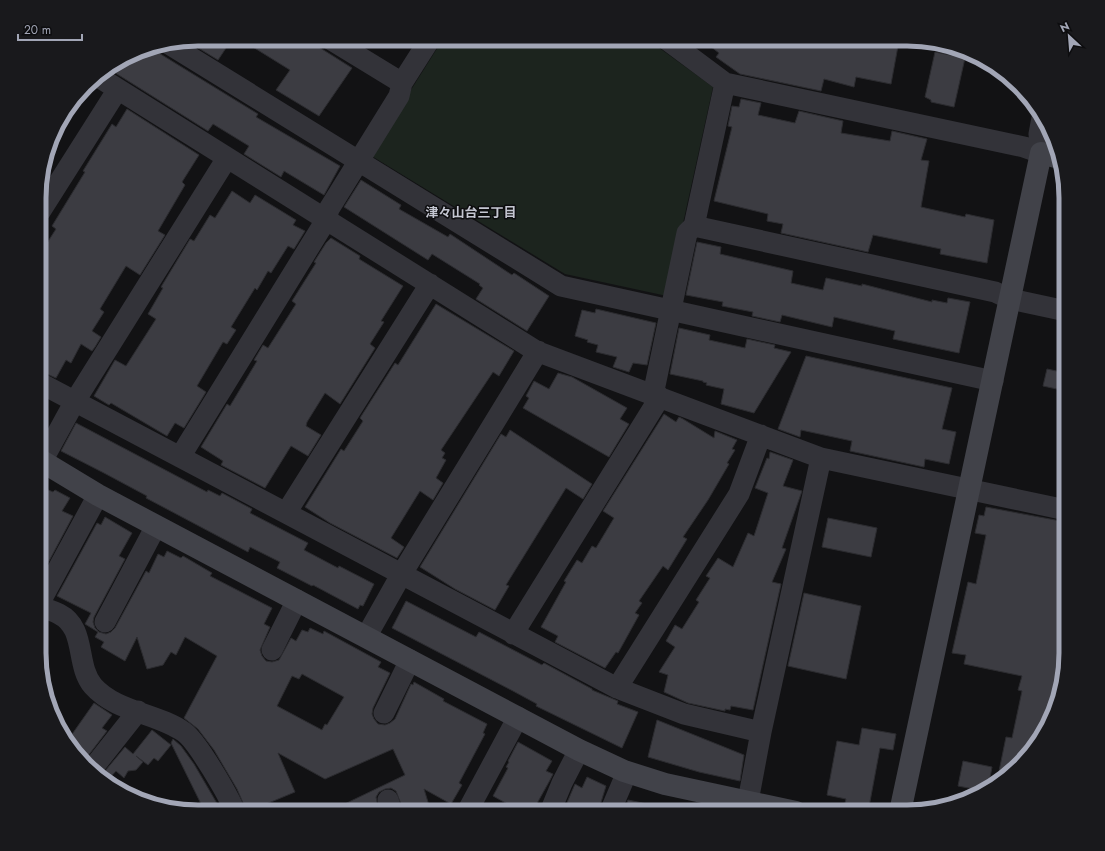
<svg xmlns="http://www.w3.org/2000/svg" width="1105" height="851" font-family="Jost,'Noto Sans JP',sans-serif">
<rect width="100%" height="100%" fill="#121214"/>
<!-- green -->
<path fill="#1c241e" d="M 443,39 L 647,39 L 713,87 L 667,296 L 565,274 L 370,155 Z"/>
<!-- building -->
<path fill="#3c3c42" stroke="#2c2c30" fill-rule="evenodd" d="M 200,39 L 232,39 L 218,60 L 195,46 Z
M 240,39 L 306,39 L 352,68 L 319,116 L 276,90 L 290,70 Z
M 701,39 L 865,39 L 898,46 L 891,84 L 856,77 L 854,87 L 824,79 L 821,91 L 740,74 L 716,57 L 719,53 Z
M 149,47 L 258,114 L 256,117 L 340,166 L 324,195 L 284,171 L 281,177 L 244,154 L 249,146 L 213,124 L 208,131 L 109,69 Z
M 935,52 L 965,58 L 954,107 L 931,102 L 931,100 L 925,97 Z
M 741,99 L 761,103 L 758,115 L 795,123 L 799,111 L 843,121 L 841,133 L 890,141 L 892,131 L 927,139 L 921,160 L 929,161 L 921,207 L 965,217 L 966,214 L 994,220 L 987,263 L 940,254 L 941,249 L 873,235 L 868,252 L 781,233 L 783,224 L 767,221 L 768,214 L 714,201 L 732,127 L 728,126 L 732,106 L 739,107 Z
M 127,109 L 199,155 L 182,182 L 185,185 L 158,231 L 165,235 L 140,275 L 126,266 L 100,309 L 104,312 L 92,331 L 101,337 L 95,347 L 92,351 L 81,344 L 71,363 L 66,360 L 56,378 L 40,371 L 40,254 L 56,229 L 52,226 L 85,172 L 83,171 L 112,124 L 116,127 Z
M 361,180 L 401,205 L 399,209 L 448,237 L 450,234 L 512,275 L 514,273 L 549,296 L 527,331 L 476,299 L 483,288 L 479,285 L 480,284 L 432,254 L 428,260 L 344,207 Z
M 232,191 L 250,203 L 255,195 L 296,220 L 293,225 L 305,231 L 294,249 L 288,246 L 271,273 L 268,271 L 257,290 L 255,288 L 231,327 L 236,330 L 227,344 L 223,342 L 197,386 L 206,392 L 184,428 L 175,423 L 167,436 L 111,403 L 109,405 L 94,396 L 115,360 L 126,366 L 156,319 L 148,314 L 163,288 L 161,287 L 190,239 L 194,241 L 210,215 L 215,218 Z
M 331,238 L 360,256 L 359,259 L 403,286 L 381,321 L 384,322 L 370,344 L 375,348 L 340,404 L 325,393 L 307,422 L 306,426 L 321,435 L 308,456 L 291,446 L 265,488 L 221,465 L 223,461 L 201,447 L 227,404 L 230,406 L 257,361 L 254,360 L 263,345 L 268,348 L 296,304 L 292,301 L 316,263 L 314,262 L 326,243 Z
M 697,242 L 721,247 L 720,254 L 793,271 L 791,283 L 823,290 L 826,278 L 862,286 L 862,284 L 932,302 L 932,300 L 947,303 L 948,298 L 970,302 L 959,353 L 893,339 L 895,331 L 834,317 L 832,327 L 782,315 L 780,322 L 752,316 L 753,312 L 722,306 L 723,302 L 686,295 Z
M 436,304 L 514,351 L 499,376 L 493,372 L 441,450 L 445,453 L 442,458 L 446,460 L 436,478 L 443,483 L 433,500 L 420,491 L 391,538 L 404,547 L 397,558 L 330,523 L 305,507 L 341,449 L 344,451 L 363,421 L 360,418 L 395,363 L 398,365 Z
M 596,309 L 656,323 L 647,365 L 633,363 L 629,372 L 613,367 L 617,357 L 596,352 L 598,345 L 587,342 L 588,340 L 575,336 L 582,310 L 595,313 Z
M 679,328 L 710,335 L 709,340 L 745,348 L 747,339 L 775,345 L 774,348 L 791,352 L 754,413 L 721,404 L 724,389 L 706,385 L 707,383 L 703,382 L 703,381 L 670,374 Z
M 806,356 L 952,388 L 942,429 L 956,432 L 949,464 L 925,459 L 924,467 L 850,451 L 852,441 L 801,430 L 800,437 L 778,429 Z
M 1047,369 L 1066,373 L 1066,391 L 1043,386 Z
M 558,373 L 572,377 L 627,408 L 620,419 L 629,424 L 609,457 L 523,408 L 529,398 L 526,396 L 534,381 L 549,389 Z
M 664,414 L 676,422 L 679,417 L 683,419 L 714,438 L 715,431 L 737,440 L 732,449 L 735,450 L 727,463 L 729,464 L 708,500 L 683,537 L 687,539 L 668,570 L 663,566 L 639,601 L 642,603 L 635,613 L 639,615 L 618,653 L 616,652 L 605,668 L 555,642 L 558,636 L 541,627 L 566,582 L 564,581 L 577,560 L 582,563 L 592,546 L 596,548 L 614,518 L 603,511 Z
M 76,423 L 207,492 L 208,490 L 220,496 L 222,493 L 252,509 L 250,513 L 308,543 L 304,550 L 338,568 L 339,566 L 374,584 L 363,606 L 360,605 L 358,609 L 313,585 L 312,586 L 277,568 L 280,562 L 250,547 L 248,552 L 146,498 L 147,496 L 104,473 L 61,451 Z
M 510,430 L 592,484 L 583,499 L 566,488 L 506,585 L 509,586 L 495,610 L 455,589 L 420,567 L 501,434 L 506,437 Z
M 770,452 L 793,460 L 783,486 L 802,491 L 782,548 L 786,549 L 772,582 L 781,584 L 753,710 L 731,706 L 730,710 L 725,709 L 725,711 L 688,703 L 664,692 L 668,675 L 659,672 L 675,647 L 666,641 L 675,625 L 682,629 L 699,602 L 696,600 L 710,578 L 706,576 L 718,558 L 733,567 L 748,533 L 754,536 L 768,493 L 755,488 L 767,458 L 769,459 Z
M 46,489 L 53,492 L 55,490 L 70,498 L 62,511 L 73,516 L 40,578 L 40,501 Z
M 986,507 L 1066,522 L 1066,655 L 1051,719 L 1027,758 L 997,781 L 1006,737 L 1012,738 L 1022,691 L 1018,690 L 1022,676 L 964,664 L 966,655 L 952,653 L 968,582 L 976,584 L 986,535 L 975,533 L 979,515 L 984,516 Z
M 105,517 L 132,533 L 119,556 L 125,559 L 94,617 L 93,622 L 95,628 L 99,632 L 106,634 L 111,632 L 115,628 L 146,571 L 149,573 L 158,554 L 164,557 L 167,551 L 181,558 L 183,556 L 212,573 L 210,576 L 272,608 L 264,624 L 270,627 L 260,650 L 262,656 L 266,661 L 272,662 L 279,660 L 291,638 L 296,641 L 302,630 L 308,632 L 310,628 L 323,634 L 324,631 L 381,662 L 378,667 L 390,673 L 373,708 L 372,714 L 374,719 L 378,724 L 385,725 L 390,723 L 395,719 L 411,684 L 413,685 L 414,682 L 444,699 L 443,701 L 487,724 L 483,733 L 485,734 L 459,783 L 462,785 L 451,804 L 424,789 L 431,812 L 404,812 L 396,791 L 391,788 L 385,789 L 379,792 L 376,797 L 379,812 L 328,812 L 405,775 L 393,749 L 325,779 L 278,753 L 295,792 L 247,812 L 237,789 L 214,750 L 198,729 L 184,718 L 217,656 L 185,637 L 176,655 L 171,652 L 163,665 L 147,669 L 137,637 L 125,661 L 101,647 L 104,642 L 95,637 L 98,632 L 85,624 L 91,613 L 57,596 L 97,523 L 101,525 ZM 302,674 L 344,697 L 327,725 L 325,724 L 322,730 L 277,706 L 292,676 L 299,679 Z
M 828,518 L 877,528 L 871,557 L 822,547 Z
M 804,593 L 861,606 L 846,679 L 788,666 Z
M 406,601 L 476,637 L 479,632 L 542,665 L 544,663 L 592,689 L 592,690 L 618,701 L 617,704 L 638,712 L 622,748 L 536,706 L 537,704 L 513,691 L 392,628 Z
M 94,703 L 112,715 L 102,728 L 107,731 L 84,761 L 68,740 Z
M 657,720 L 744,755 L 740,781 L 699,772 L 648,757 Z
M 862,728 L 896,734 L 893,750 L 880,748 L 869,807 L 845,803 L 846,799 L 827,795 L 837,741 L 859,745 Z
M 152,730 L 171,745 L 158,761 L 154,758 L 148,765 L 136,756 L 143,762 L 136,770 L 128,771 L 124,778 L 116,771 L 107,781 L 98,776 L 105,771 L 125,747 L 133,754 Z
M 173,739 L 181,746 L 194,764 L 222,812 L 205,812 L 171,743 Z
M 518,742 L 552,761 L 546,771 L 553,774 L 550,780 L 535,807 L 531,804 L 527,812 L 522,812 L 493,796 L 508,768 L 506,767 L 509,762 L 508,761 Z
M 963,761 L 992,767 L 988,788 L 984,791 L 958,786 Z
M 587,777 L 606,786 L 598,812 L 563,812 L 575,784 L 582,788 Z
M 628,800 L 652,805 L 651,812 L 623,812 Z"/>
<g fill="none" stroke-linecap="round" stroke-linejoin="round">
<!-- street -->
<path stroke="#333339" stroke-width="21" d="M 330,39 L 402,83
M 666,39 L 725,83 L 1024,147 L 1041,153 L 1039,134 L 1042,118
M 169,44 L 561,286 L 993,381
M 97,76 L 536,351 L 821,458 L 1066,510
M 40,212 L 118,89
M 694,226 L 995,292 L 1010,299 L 1066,311
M 40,383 L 617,688 L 684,714 L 761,732
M 653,395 L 687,233 L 694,226 L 725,83
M 180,457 L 326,220 L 329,209 L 399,96 L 402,83 L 430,39
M 40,465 L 75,401 L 227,158
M 286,513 L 430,284
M 39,604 L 98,495
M 39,606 C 46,609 53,611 59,614 C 87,628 75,665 93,686 C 116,712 157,713 184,732 C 197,741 229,796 235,812
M 105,622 L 156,526
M 513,634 L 660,397
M 366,637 L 401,575 L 538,351
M 272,650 L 297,600
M 617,688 L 739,494 L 761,435
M 384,713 L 410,660
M 96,764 L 138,711
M 388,800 L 392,812
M 467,812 L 518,717
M 550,812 L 562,783 L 579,750
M 610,812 L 627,772
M 746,812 L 761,732 L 821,458"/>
<!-- secondary -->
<path stroke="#414249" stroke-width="22" d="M 40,460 L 98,495 L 579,750 L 624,771 L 665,784 L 796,812
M 900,812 L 1041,153 L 1056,157"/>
</g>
<g text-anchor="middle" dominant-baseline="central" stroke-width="3" stroke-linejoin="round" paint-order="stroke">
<!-- neighbourhood labels -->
<g font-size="13" font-weight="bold" fill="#c4c6d1" stroke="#0d0d0f">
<text x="471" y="212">津々山台三丁目</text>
</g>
</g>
<!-- crop -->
<path d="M0 0H1105V851H0ZM198 46H907A152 152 0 0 1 1059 198V653A152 152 0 0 1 907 805H198A152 152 0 0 1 46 653V198A152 152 0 0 1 198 46Z" fill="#19191c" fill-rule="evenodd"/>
<path fill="none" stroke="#a2a6b6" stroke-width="5" d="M198 46H907A152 152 0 0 1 1059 198V653A152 152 0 0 1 907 805H198A152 152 0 0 1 46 653V198A152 152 0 0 1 198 46Z"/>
<!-- north arrow -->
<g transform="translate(1069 36) rotate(334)" stroke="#0d0d0f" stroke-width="3" paint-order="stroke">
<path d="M0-3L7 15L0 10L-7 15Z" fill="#a2a6b6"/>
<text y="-6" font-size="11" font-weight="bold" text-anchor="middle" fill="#a2a6b6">N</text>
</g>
<!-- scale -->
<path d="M18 34v6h64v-6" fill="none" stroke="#a2a6b6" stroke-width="2"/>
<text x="24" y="34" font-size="12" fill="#a2a6b6" stroke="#0d0d0f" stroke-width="3" paint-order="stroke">20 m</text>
</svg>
